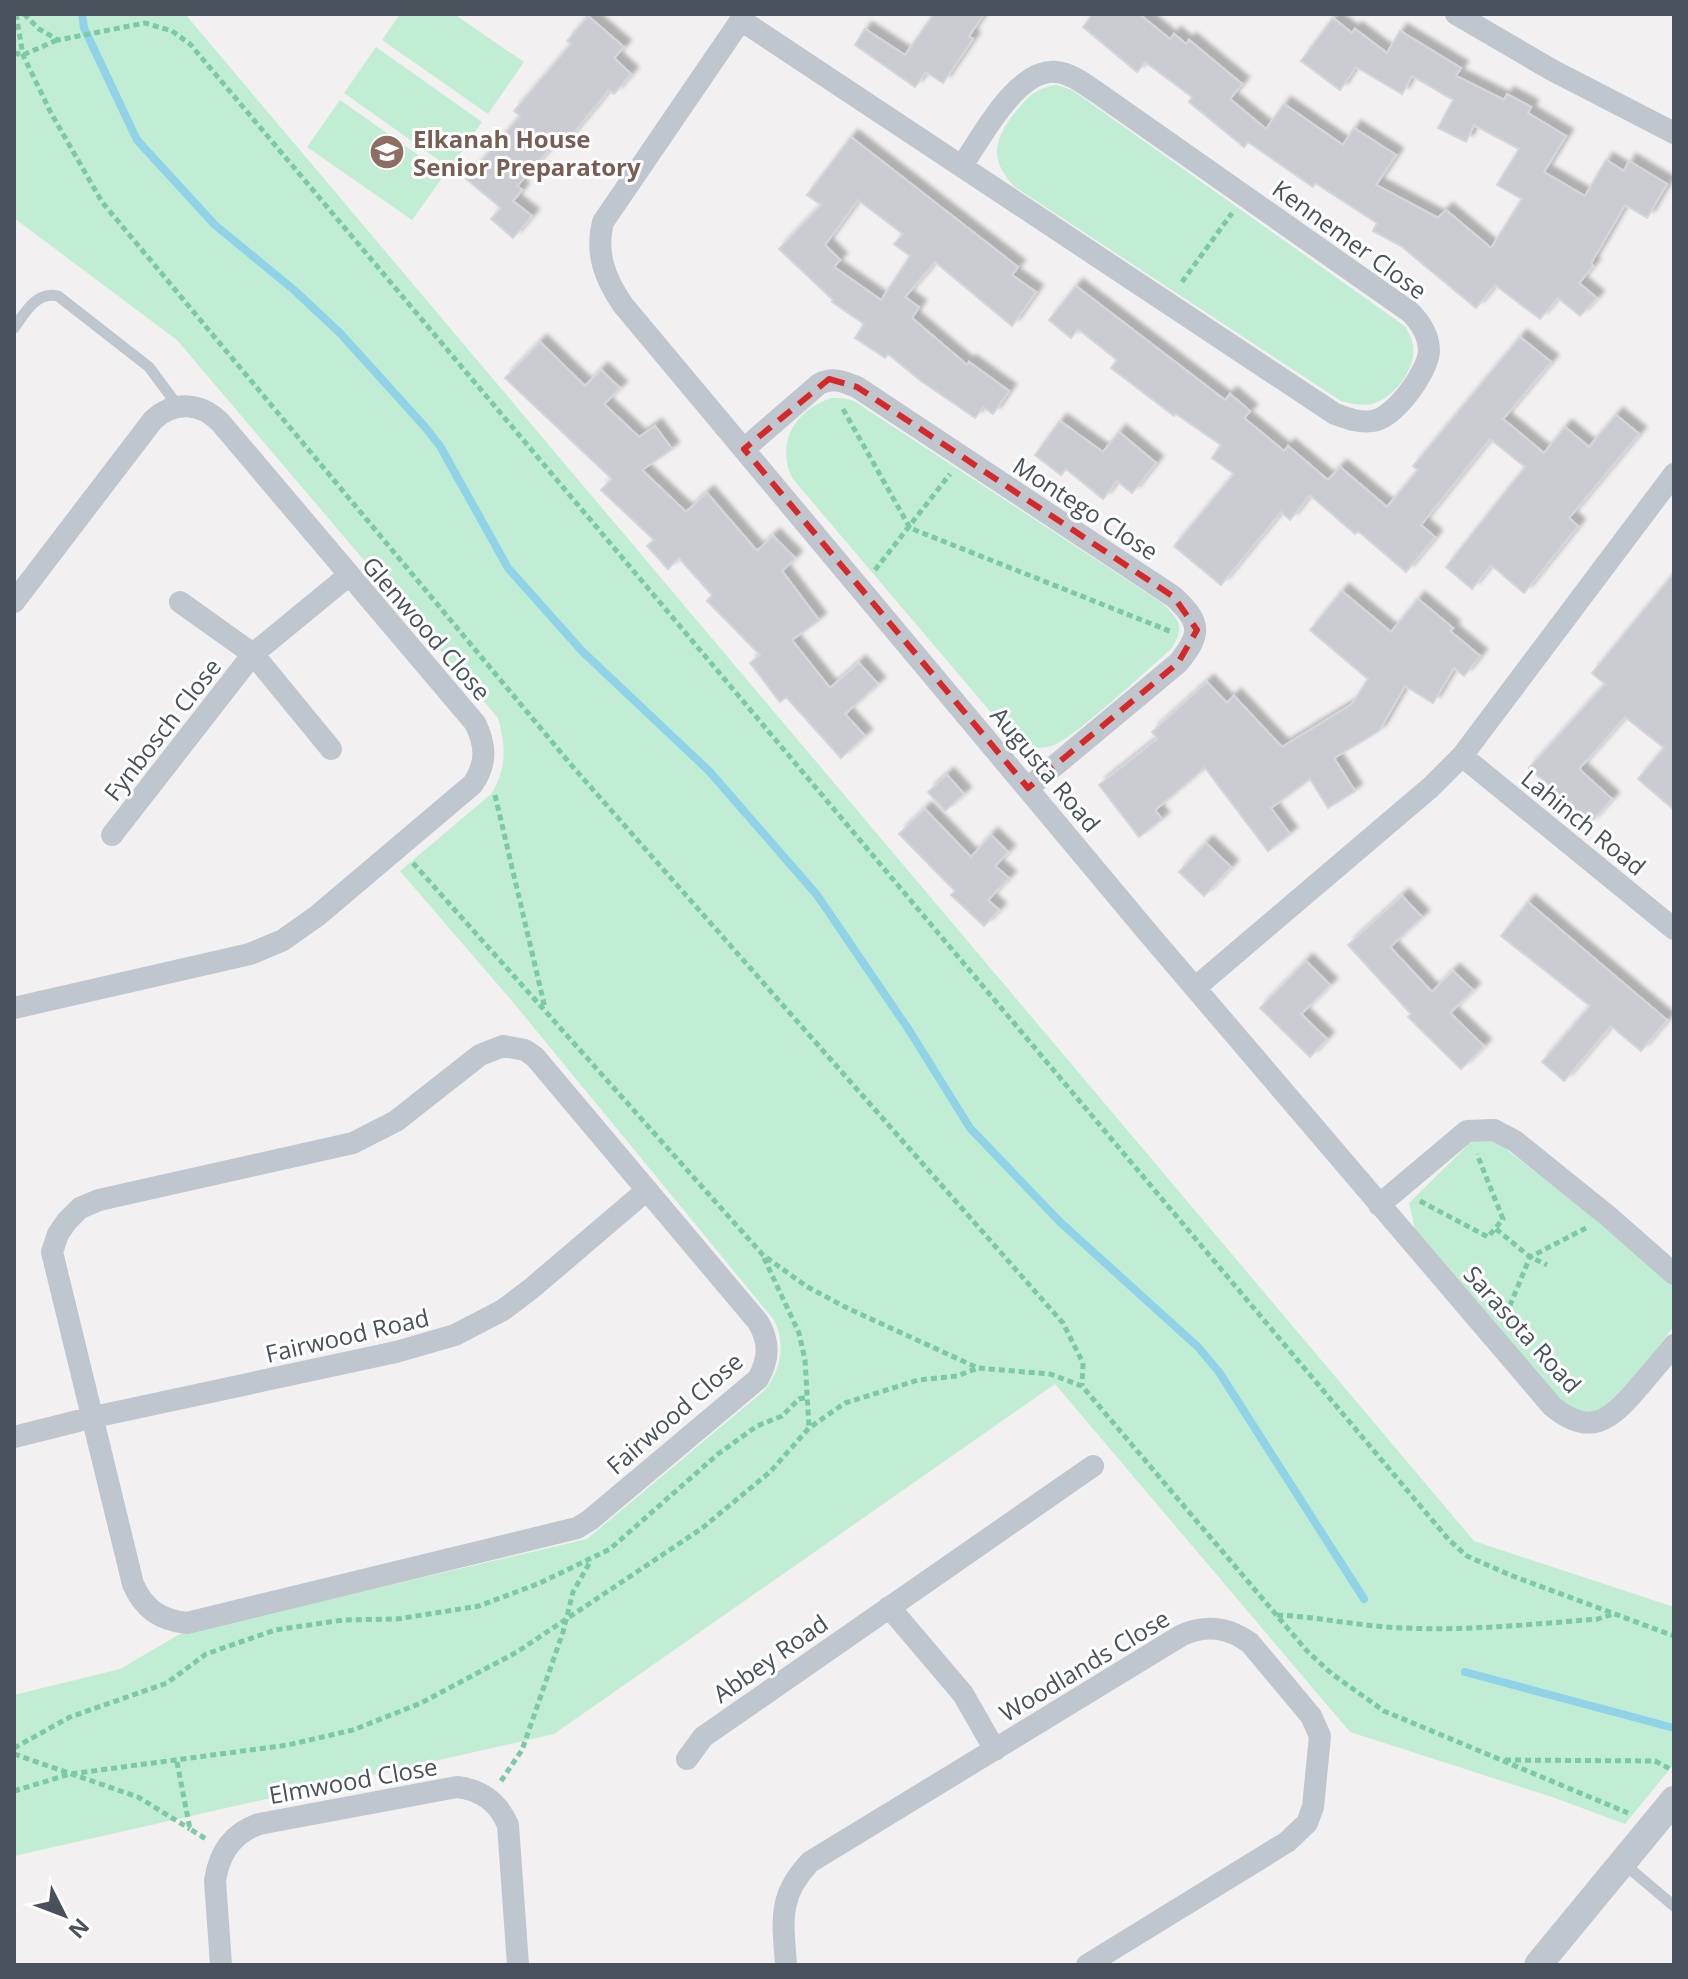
<svg xmlns="http://www.w3.org/2000/svg" width="1688" height="1979" font-family="'Open Sans',sans-serif">
<defs>
<filter id="shadow"><feDropShadow dx="7" dy="-7" stdDeviation="2" flood-color="#0004"/></filter>
</defs>
<rect width="100%" height="100%" fill="#f2f0f0"/>
<!-- green -->
<path fill="#c1edd4" d="M 14,14 L 185,14 L 1474,1541 L 1674,1607 L 1674,1764 L 1625,1824 L 1552,1797 L 1350,1732 L 1055,1384 L 554,1734 L 14,1856 L 14,1695 L 120,1669 L 180,1634 L 587,1539 L 765,1390 C 781,1369 786,1344 774,1320 L 512,1001 L 400,871 L 491,794 C 507,769 506,746 498,718 L 177,340 L 14,218 Z
M 400,14 L 454,14 L 524,62 L 488,114 L 382,40 Z
M 376,47 L 482,122 L 450,168 L 344,93 Z
M 1057,85 L 1072,90 L 1406,327 C 1408,333 1412,339 1413,345 C 1417,368 1394,398 1372,404 C 1362,406 1351,404 1341,401 L 1015,187 C 990,162 993,141 1013,115 C 1027,98 1034,88 1057,85 Z
M 340,100 L 445,174 L 412,220 L 307,147 Z
M 831,398 L 843,398 L 854,401 L 1162,603 C 1179,619 1186,627 1171,649 C 1150,667 1072,741 1051,746 C 1035,750 1024,746 1011,736 L 792,478 C 776,443 794,411 831,398 Z
M 1488,1139 L 1502,1146 L 1671,1277 L 1674,1292 L 1674,1326 L 1616,1403 L 1600,1412 L 1577,1411 L 1560,1401 L 1416,1234 L 1409,1203 L 1473,1140 Z"/>
<g fill="none" stroke-linecap="round" stroke-linejoin="round">
<!-- stream -->
<path stroke="#90d2e7" stroke-width="8" d="M 82,14 L 84,28 L 137,140 L 215,225 L 294,290 L 340,333 L 425,427 L 440,446 L 508,568 L 582,651 L 709,771 L 817,895 L 909,1030 L 970,1128 L 1060,1222 L 1198,1347 L 1219,1372 L 1364,1599
M 1465,1672 L 1674,1728"/>
</g>
<!-- building -->
<path fill="#caccd2" stroke="#d4d6db" stroke-width="2" fill-rule="evenodd" filter="url(#shadow)" d="M 934,14 L 984,14 L 969,36 L 973,39 L 943,83 L 926,72 L 915,87 L 855,45 L 865,29 L 905,55 Z
M 1093,14 L 1139,14 L 1170,39 L 1174,34 L 1186,44 L 1189,40 L 1242,84 L 1230,99 L 1266,129 L 1284,104 L 1343,145 L 1354,128 L 1396,155 L 1376,185 L 1438,218 L 1446,210 L 1491,248 L 1522,199 L 1497,185 L 1519,149 L 1474,125 L 1466,142 L 1438,128 L 1453,100 L 1412,76 L 1402,94 L 1356,67 L 1340,90 L 1301,61 L 1333,18 L 1352,33 L 1355,29 L 1387,53 L 1400,31 L 1461,68 L 1456,76 L 1504,100 L 1507,94 L 1531,107 L 1528,113 L 1566,136 L 1544,172 L 1585,196 L 1606,160 L 1624,171 L 1629,161 L 1667,184 L 1647,218 L 1625,205 L 1591,263 L 1593,266 L 1579,283 L 1597,298 L 1580,316 L 1558,298 L 1540,319 L 1495,285 L 1476,308 L 1401,246 L 1373,231 L 1377,223 L 1315,183 L 1313,187 L 1248,142 L 1244,147 L 1189,102 L 1192,97 L 1145,62 L 1137,72 L 1083,27 Z
M 588,16 L 624,47 L 614,58 L 631,74 L 614,94 L 609,90 L 559,150 L 553,145 L 517,186 L 522,190 L 513,201 L 532,216 L 513,238 L 491,219 L 501,208 L 466,179 L 520,116 L 514,111 L 571,44 L 567,41 Z
M 851,137 L 1018,267 L 1012,275 L 1036,292 L 1012,326 L 935,262 L 905,297 L 919,307 L 912,318 L 967,365 L 969,362 L 1009,391 L 993,414 L 983,407 L 975,418 L 921,381 L 888,354 L 885,358 L 855,338 L 864,324 L 832,302 L 833,300 L 779,249 L 821,205 L 807,195 ZM 858,200 L 903,234 L 894,244 L 910,256 L 881,300 L 834,267 L 840,260 L 825,245 Z
M 1076,286 L 1225,400 L 1230,394 L 1250,411 L 1244,418 L 1284,451 L 1288,446 L 1328,480 L 1340,467 L 1387,507 L 1418,470 L 1413,466 L 1520,337 L 1551,362 L 1503,419 L 1544,453 L 1565,427 L 1589,447 L 1616,415 L 1639,434 L 1569,518 L 1578,526 L 1524,593 L 1491,565 L 1472,589 L 1446,567 L 1525,467 L 1490,439 L 1421,525 L 1435,537 L 1406,572 L 1358,531 L 1355,534 L 1310,495 L 1290,520 L 1281,512 L 1221,585 L 1174,546 L 1234,474 L 1212,458 L 1221,445 L 1176,414 L 1174,416 L 1111,368 L 1117,360 L 1078,329 L 1071,338 L 1049,320 Z
M 540,342 L 585,386 L 601,370 L 620,388 L 604,404 L 639,437 L 655,426 L 672,449 L 642,470 L 686,512 L 707,493 L 757,551 L 773,536 L 795,558 L 782,571 L 819,620 L 792,640 L 830,688 L 859,663 L 878,684 L 845,714 L 865,736 L 841,758 L 786,697 L 780,702 L 750,663 L 760,655 L 707,601 L 712,595 L 679,558 L 668,569 L 647,546 L 654,540 L 601,490 L 612,479 L 505,378 Z
M 1060,421 L 1103,452 L 1119,432 L 1156,463 L 1132,493 L 1117,481 L 1103,499 L 1066,469 L 1061,475 L 1035,455 Z
M 1674,573 L 1674,810 L 1638,779 L 1664,748 L 1625,717 L 1579,769 L 1612,799 L 1590,823 L 1529,768 L 1605,684 L 1592,673 Z
M 1342,591 L 1391,632 L 1418,599 L 1453,628 L 1450,631 L 1480,656 L 1464,676 L 1454,668 L 1433,703 L 1405,686 L 1379,731 L 1334,758 L 1355,791 L 1328,808 L 1310,779 L 1271,808 L 1290,834 L 1268,851 L 1205,768 L 1155,810 L 1162,819 L 1139,837 L 1099,785 L 1157,739 L 1152,732 L 1207,682 L 1227,703 L 1234,696 L 1282,747 L 1352,704 L 1368,679 L 1310,630 Z
M 947,775 L 964,794 L 945,811 L 928,792 Z
M 925,809 L 971,857 L 991,835 L 1008,852 L 995,866 L 1009,878 L 988,900 L 999,910 L 984,926 L 951,895 L 955,891 L 899,834 Z
M 1206,843 L 1231,867 L 1204,896 L 1179,872 Z
M 1402,896 L 1422,917 L 1390,947 L 1432,992 L 1453,971 L 1473,990 L 1450,1013 L 1484,1046 L 1461,1069 L 1408,1017 L 1411,1014 L 1348,945 Z
M 1528,902 L 1667,1020 L 1641,1051 L 1611,1026 L 1564,1081 L 1542,1062 L 1590,1006 L 1501,936 Z
M 1306,961 L 1330,985 L 1301,1014 L 1327,1039 L 1310,1057 L 1260,1008 Z"/>
<g fill="none" stroke-linecap="round" stroke-linejoin="round">
<!-- path -->
<path stroke="#7bc9a5" stroke-width="5" stroke-dasharray="6 4" stroke-linecap="butt" d="M 16,14 L 23,55 L 51,113 L 102,202 L 573,767 L 1063,1323 L 1083,1363 L 1082,1386
M 24,14 L 39,29 L 58,40 L 145,23 L 172,31 L 190,44 L 1449,1540 L 1467,1556 L 1510,1575 L 1674,1636
M 14,53 L 23,55 L 57,40
M 1182,282 L 1232,213
M 843,409 L 910,528 L 1172,632
M 875,570 L 950,474
M 495,795 L 545,1008
M 413,863 L 763,1255 L 806,1286 L 847,1308 L 978,1368 L 1050,1374 L 1082,1386 L 1307,1651 L 1332,1674 L 1384,1711 L 1628,1813
M 1420,1201 L 1488,1237 L 1503,1219 L 1477,1154
M 1496,1229 L 1530,1257 L 1547,1265
M 764,1258 L 799,1333 L 805,1360 L 809,1427
M 1506,1315 L 1530,1257 L 1586,1228
M 1277,1615 C 1321,1617 1363,1627 1406,1628 C 1470,1631 1534,1624 1598,1619 L 1613,1614
M 14,1748 L 70,1717 L 167,1683 L 206,1654 L 275,1630 L 343,1620 L 397,1619 L 479,1606 L 540,1583 L 610,1549 L 718,1454 L 757,1426 L 782,1416 L 799,1399 L 808,1397
M 14,1754 L 138,1797 L 190,1829
M 1505,1760 L 1655,1761 L 1674,1771
M 177,1762 L 190,1829 L 206,1839
M 501,1781 L 522,1750 L 563,1632 L 573,1592 L 590,1562
M 14,1791 L 70,1774 L 288,1745 L 353,1730 L 421,1703 L 517,1652 L 701,1529 L 770,1472 L 809,1428 L 845,1403 L 918,1380 L 957,1376 L 978,1368"/>
<!-- service -->
<path stroke="#bfc6ce" stroke-width="11" d="M 14,328 C 25,313 36,291 58,296 L 149,367 L 178,406
M 1623,1863 L 1674,1906"/>
<!-- minor -->
<path stroke="#bfc6ce" stroke-width="22" d="M 745,14 L 603,222 C 595,253 605,279 623,305 L 1149,934 L 1552,1406 C 1589,1437 1610,1421 1637,1389 C 1649,1375 1662,1360 1674,1345
M 1456,14 L 1552,70 L 1674,133
M 741,20 L 1335,414 C 1346,418 1359,423 1372,421 C 1394,419 1428,372 1429,351 C 1429,336 1420,322 1410,312 L 1095,91 C 1083,83 1070,73 1056,72 C 1017,68 981,138 962,166
M 744,449 L 819,384 C 833,377 842,381 857,387 L 1174,597 C 1201,622 1202,634 1178,663 L 1028,788
M 14,602 L 153,420 C 174,401 200,402 220,422 L 475,723 C 486,745 487,763 473,784 L 317,916 L 283,940 L 250,954 L 14,1008
M 180,602 L 253,654 L 331,749
M 1462,756 L 1674,929
M 112,835 L 253,654 L 348,576
M 1196,987 L 1431,787 L 1462,756 L 1674,474
M 503,1046 L 525,1050 L 535,1057 L 758,1322 C 770,1342 769,1359 758,1379 L 590,1520 L 577,1528 L 187,1623 C 160,1620 144,1609 133,1584 L 52,1252 L 58,1234 L 67,1221 L 80,1208 L 99,1200 L 353,1143 L 396,1121 L 480,1055 Z
M 1379,1205 L 1467,1131 L 1494,1130 L 1515,1141 L 1608,1216 L 1674,1274
M 14,1437 L 94,1417 L 396,1352 L 455,1335 L 503,1310 L 532,1288 L 647,1190
M 889,1607 L 963,1694 L 995,1750
M 687,1759 L 703,1737 L 1093,1466
M 221,1965 L 215,1881 C 219,1853 233,1833 259,1824 L 457,1787 C 482,1790 498,1802 508,1825 L 518,1965
M 786,1965 C 783,1921 777,1897 810,1862 L 1182,1635 C 1207,1624 1228,1627 1250,1643 L 1311,1716 L 1320,1736 L 1313,1807 L 1307,1823 L 1287,1842 L 1087,1965"/>
<!-- tertiary -->
<path stroke="#bfc6ce" stroke-width="28" d="M 1538,1965 L 1674,1800"/>
</g>
<!-- marked area -->
<path fill="none" stroke="#d62828" stroke-width="6" stroke-dasharray="16 10" stroke-linejoin="round" d="M 829,379 L 857,387 L 1174,597 L 1197,630 L 1178,663 L 1028,788 L 744,449 Z"/>
<!-- icons -->
<defs>
<symbol id="school-disc" viewBox="-11 -11 22 22"><circle r="9.5" fill="#8d6e63" stroke="#fff"/><path d="M0-5L7-2L0 1L-7-2ZM-4 1L0 2.5L4 1V4Q0 6-4 4Z" fill="#fff"/></symbol>
</defs>
<g fill-rule="evenodd">
<use href="#school-disc" x="367" y="132" width="40" height="40"/>
</g>
<g text-anchor="middle" dominant-baseline="central" stroke-width="6" stroke-linejoin="round" paint-order="stroke">
<!-- education labels -->
<g font-size="24" font-weight="bold" fill="#785e54" stroke="#fff" text-anchor="start">
<text x="413" y="138">Elkanah House<tspan x="413" dy="28">Senior Preparatory</tspan></text>
</g>
<!-- street labels -->
<g font-size="24" fill="#49525c" stroke="#fff">
<text transform="translate(1350 239) rotate(36)">Kennemer Close</text>
<text transform="translate(1086 508) rotate(33)">Montego Close</text>
<text transform="translate(427 628) rotate(49)">Glenwood Close</text>
<text transform="translate(162 729) rotate(-52)">Fynbosch Close</text>
<text transform="translate(1046 769) rotate(50)">Augusta Road</text>
<text transform="translate(1584 822) rotate(39)">Lahinch Road</text>
<text transform="translate(1523 1329) rotate(48)">Sarasota Road</text>
<text transform="translate(347 1335) rotate(-13)">Fairwood Road</text>
<text transform="translate(674 1413) rotate(-41)">Fairwood Close</text>
<text transform="translate(770 1658) rotate(-35)">Abbey Road</text>
<text transform="translate(1084 1665) rotate(-31)">Woodlands Close</text>
<text transform="translate(353 1780) rotate(-10)">Elmwood Close</text>
</g>
</g>
<!-- border -->
<rect width="1688" height="1979" fill="none" stroke="#49525c" stroke-width="32"/>
<!-- north arrow -->
<g transform="translate(64 1915) rotate(132)" stroke="#ffffff" stroke-width="6" paint-order="stroke">
<path d="M0-6L14 30L0 20L-14 30Z" fill="#49525c"/>
<text y="-12" font-size="22" font-weight="bold" text-anchor="middle" fill="#49525c">N</text>
</g>
</svg>
